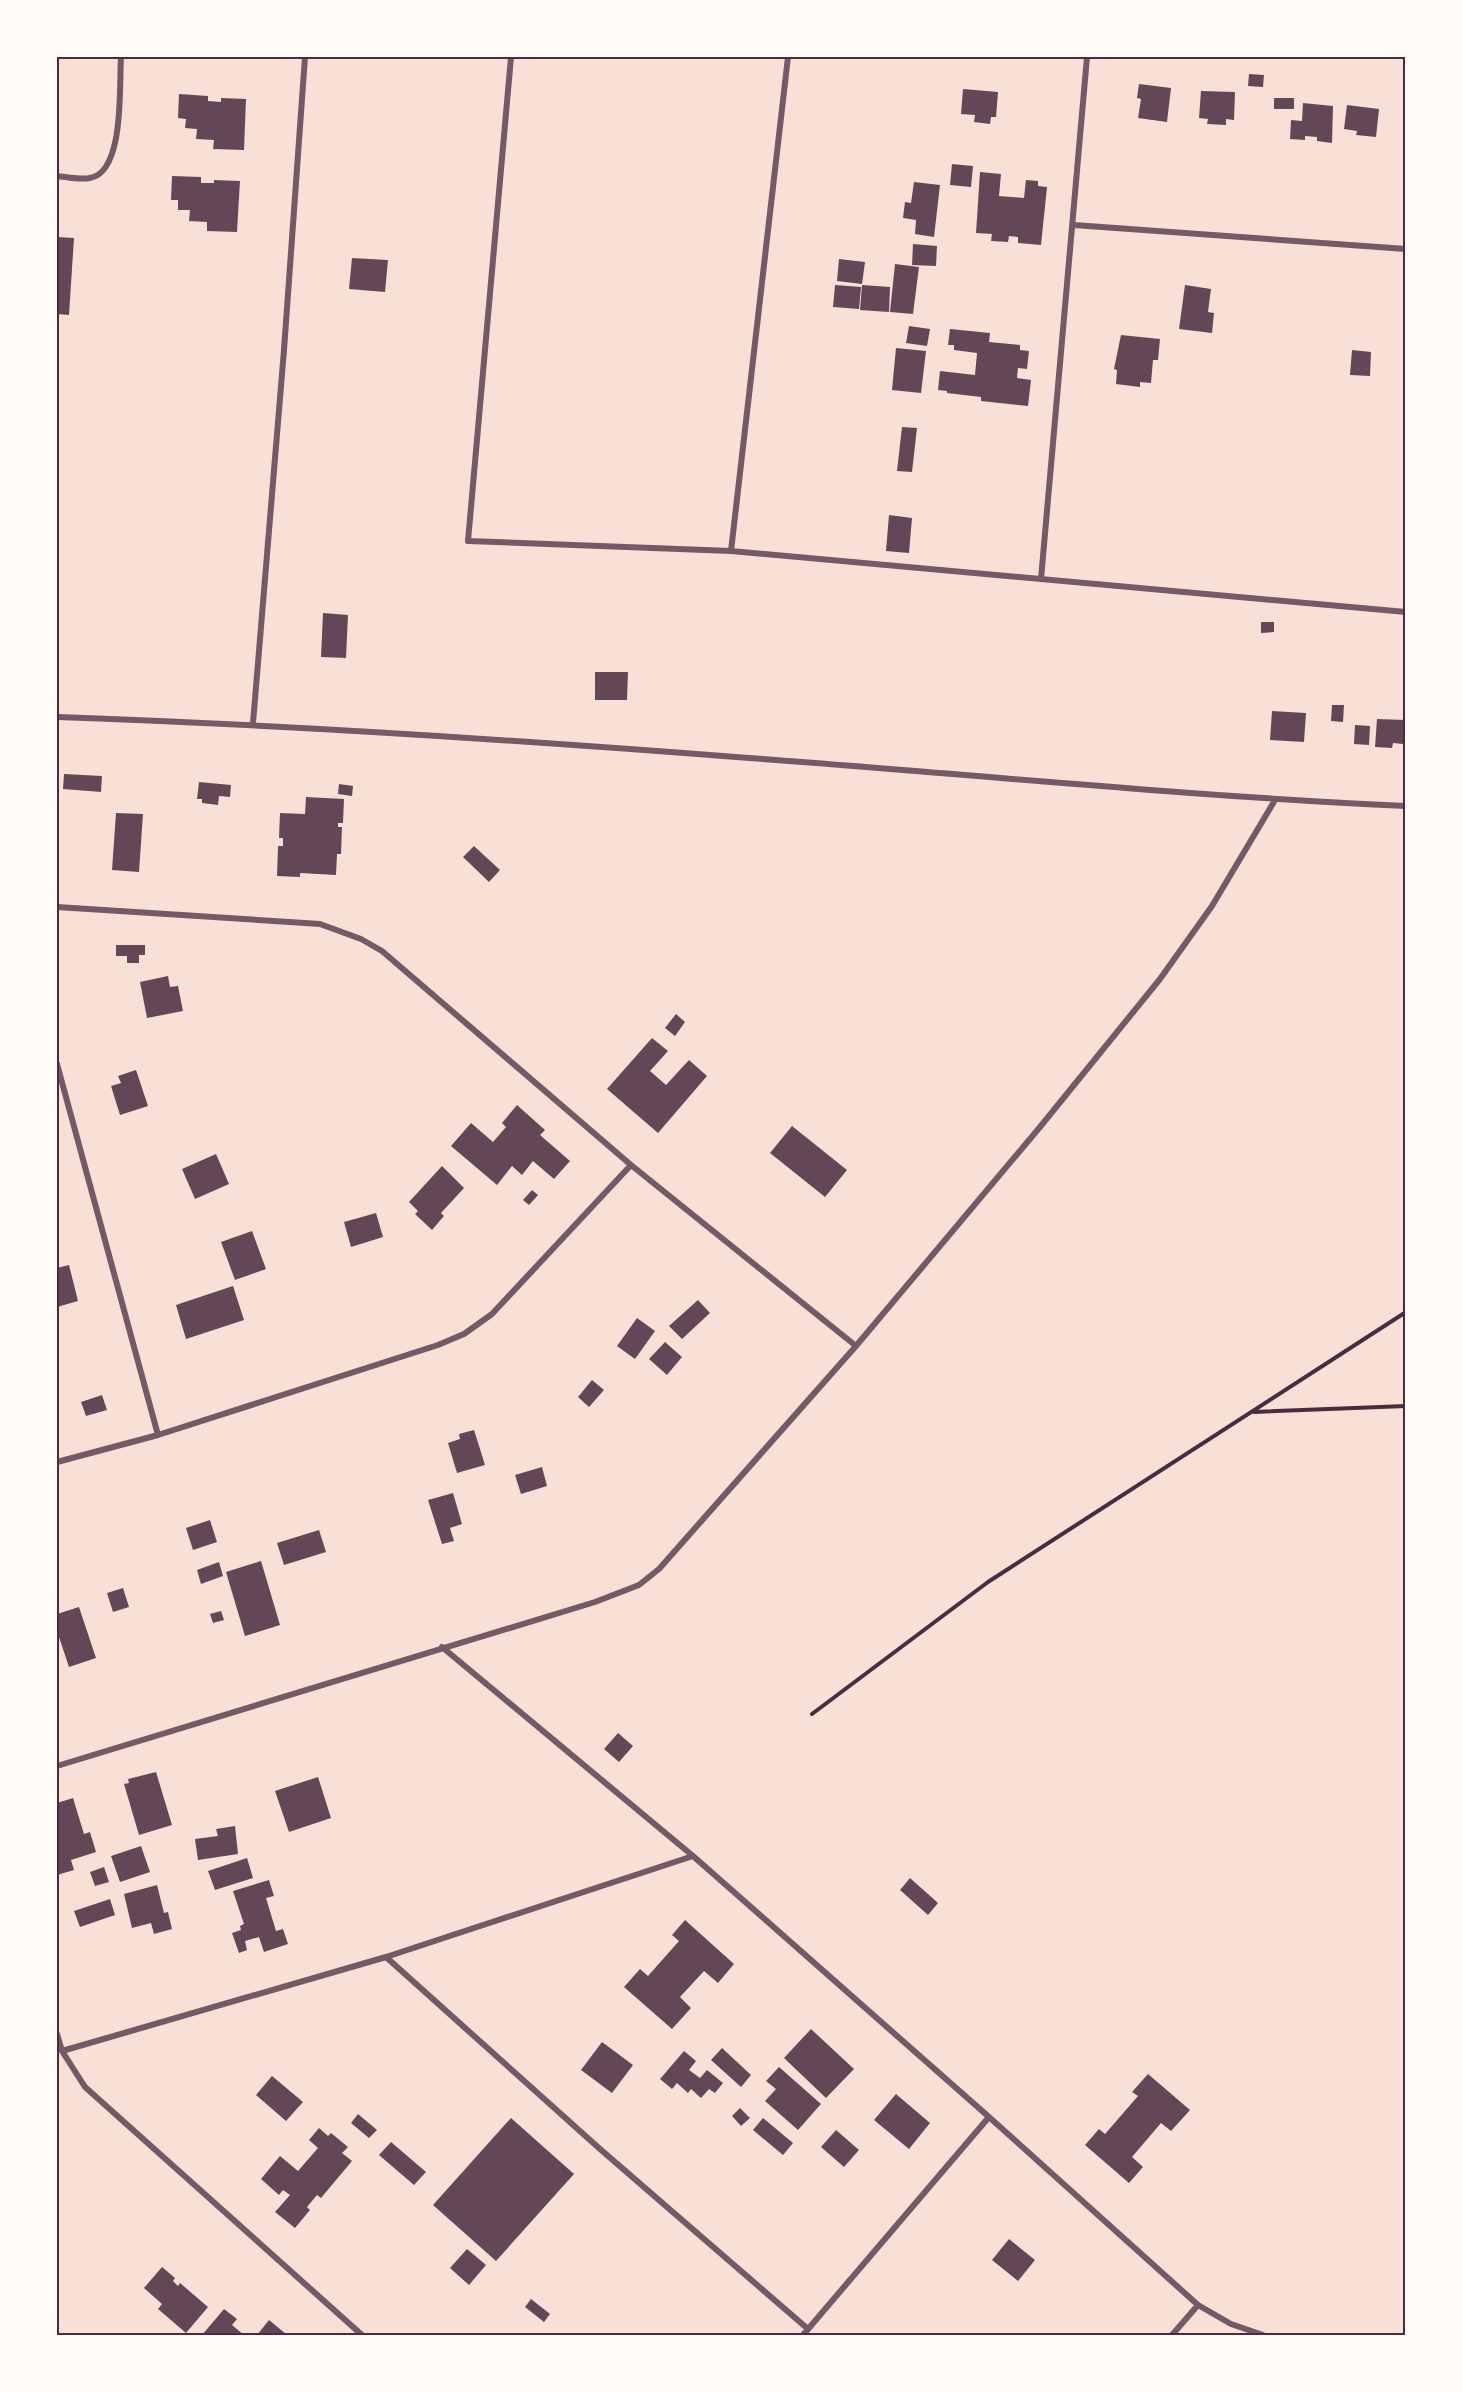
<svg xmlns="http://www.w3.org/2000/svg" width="1463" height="2392" font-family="Jost,sans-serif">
<rect width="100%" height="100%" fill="#f7e1d7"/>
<!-- building -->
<path fill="#644757" d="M 1249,74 L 1264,75 L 1263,87 L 1248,86 Z
M 1139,84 L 1171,88 L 1167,122 L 1138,118 L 1141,99 L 1137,98 Z
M 963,89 L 998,92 L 996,117 L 991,117 L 990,124 L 974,122 L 975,115 L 961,114 Z
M 1201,91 L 1235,92 L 1234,120 L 1226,119 L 1226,125 L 1207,124 L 1208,119 L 1199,118 Z
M 179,94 L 208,96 L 208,101 L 221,102 L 221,98 L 246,99 L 244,150 L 213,149 L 214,140 L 196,139 L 197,129 L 185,128 L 186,119 L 178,118 Z
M 1274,98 L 1294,98 L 1294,109 L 1274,109 Z
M 1303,103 L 1333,106 L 1332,143 L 1317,141 L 1317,137 L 1305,136 L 1305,140 L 1290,139 L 1291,120 L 1302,121 Z
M 1347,105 L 1379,109 L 1376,137 L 1356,135 L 1357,131 L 1344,129 Z
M 952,164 L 973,166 L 971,187 L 950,185 Z
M 980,172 L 1001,174 L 999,196 L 1024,198 L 1026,180 L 1038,181 L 1038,186 L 1047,187 L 1041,245 L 1018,243 L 1018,237 L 1009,236 L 1008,242 L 991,241 L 992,234 L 976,233 Z
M 172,176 L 201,177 L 201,183 L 214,183 L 214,180 L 240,181 L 237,232 L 207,231 L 207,222 L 189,221 L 190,210 L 178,210 L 178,200 L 171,200 Z
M 914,182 L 940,185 L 934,237 L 915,234 L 916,220 L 903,218 L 905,202 L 911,203 Z
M 57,237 L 74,238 L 69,315 L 57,314 Z
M 913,244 L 937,246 L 936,266 L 912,265 Z
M 352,258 L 388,260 L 385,292 L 349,289 Z
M 839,259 L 865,262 L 862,284 L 837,281 Z
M 895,264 L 919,267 L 913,314 L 890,312 Z
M 835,285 L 861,287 L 859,309 L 833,307 Z
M 862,285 L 890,287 L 889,312 L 860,310 Z
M 1185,285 L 1211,289 L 1208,312 L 1214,313 L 1212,333 L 1179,329 Z
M 909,326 L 930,329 L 927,346 L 906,343 Z
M 950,329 L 990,333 L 989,342 L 1020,345 L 1020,350 L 1029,351 L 1027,369 L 1018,368 L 1017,378 L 1031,380 L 1028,406 L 981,401 L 981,397 L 947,393 L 947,391 L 938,390 L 940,371 L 975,375 L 977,353 L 954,350 L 954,345 L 948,345 Z
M 1121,335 L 1160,339 L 1158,360 L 1153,360 L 1151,383 L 1140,382 L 1140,387 L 1116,384 L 1117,370 L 1114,369 Z
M 896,348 L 926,351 L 921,393 L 892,390 Z
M 1352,350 L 1371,352 L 1370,376 L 1350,375 Z
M 902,427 L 917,428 L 912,472 L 897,471 Z
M 889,515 L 912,518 L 909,553 L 886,551 Z
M 323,613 L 348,615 L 346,658 L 321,657 Z
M 1261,622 L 1274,622 L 1274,632 L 1261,633 Z
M 595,672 L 628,672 L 627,700 L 595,700 Z
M 1332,705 L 1344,705 L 1343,722 L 1331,721 Z
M 1272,711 L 1306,713 L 1304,742 L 1270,740 Z
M 1377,719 L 1406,720 L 1406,749 L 1403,748 L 1403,744 L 1393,743 L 1392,748 L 1375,747 Z
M 1355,725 L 1370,726 L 1369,745 L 1354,744 Z
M 64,774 L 102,776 L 101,792 L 63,789 Z
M 199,782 L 231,785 L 230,797 L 219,796 L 218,805 L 202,803 L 202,799 L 197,799 Z
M 339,784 L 353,786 L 352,796 L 338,794 Z
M 306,797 L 344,799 L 343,823 L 338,823 L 338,827 L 342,827 L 341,854 L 337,854 L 336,875 L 300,873 L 300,877 L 277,876 L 278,846 L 283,846 L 283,838 L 279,838 L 280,813 L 305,814 Z
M 116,813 L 143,814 L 139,872 L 112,870 Z
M 474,846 L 500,870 L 489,882 L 463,857 Z
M 116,945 L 145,945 L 145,955 L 139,955 L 139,963 L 127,963 L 127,956 L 116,956 Z
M 168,976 L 170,987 L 178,986 L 183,1011 L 147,1018 L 140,982 Z
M 676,1014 L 685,1022 L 675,1036 L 665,1028 Z
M 652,1038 L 668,1051 L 650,1071 L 666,1085 L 689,1060 L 707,1076 L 658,1133 L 607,1089 Z
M 136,1070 L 148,1106 L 120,1115 L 111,1086 L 121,1083 L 118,1076 Z
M 517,1105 L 545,1130 L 540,1135 L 570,1161 L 554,1179 L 533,1161 L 522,1175 L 512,1166 L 497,1185 L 451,1146 L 471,1123 L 493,1142 L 506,1127 L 502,1123 Z
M 792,1126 L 847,1170 L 825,1197 L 770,1153 Z
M 216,1154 L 229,1184 L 195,1199 L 182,1169 Z
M 442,1166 L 464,1188 L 441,1213 L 444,1216 L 432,1230 L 415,1214 L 418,1211 L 409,1202 Z
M 532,1190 L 538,1195 L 529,1205 L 523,1200 Z
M 376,1213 L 383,1237 L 351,1247 L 344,1222 Z
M 252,1231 L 266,1269 L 235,1280 L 221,1242 Z
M 69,1265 L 78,1301 L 57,1307 L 57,1268 Z
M 233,1286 L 244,1320 L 186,1339 L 176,1305 Z
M 698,1300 L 710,1313 L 682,1339 L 669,1326 Z
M 637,1318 L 655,1331 L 635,1359 L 617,1346 Z
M 665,1342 L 682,1357 L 667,1375 L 649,1359 Z
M 592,1380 L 604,1390 L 589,1407 L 578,1397 Z
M 102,1395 L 107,1410 L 86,1416 L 81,1402 Z
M 474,1430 L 485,1465 L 457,1473 L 448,1443 L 460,1439 L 459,1434 Z
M 542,1467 L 547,1486 L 521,1494 L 515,1475 Z
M 453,1493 L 462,1524 L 450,1528 L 454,1541 L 442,1544 L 428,1500 Z
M 210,1520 L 217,1542 L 193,1550 L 186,1528 Z
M 319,1530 L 326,1552 L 284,1565 L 277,1543 Z
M 261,1561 L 280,1625 L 245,1636 L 226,1572 Z
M 219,1562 L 223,1576 L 201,1584 L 197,1570 Z
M 123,1588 L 129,1607 L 113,1612 L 107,1593 Z
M 79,1607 L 96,1658 L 69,1667 L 57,1631 L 57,1614 Z
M 221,1611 L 224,1620 L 213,1623 L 210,1614 Z
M 618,1733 L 633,1746 L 619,1762 L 604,1749 Z
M 156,1772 L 172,1825 L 139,1835 L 124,1784 L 129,1783 L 128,1779 Z
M 318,1777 L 331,1818 L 289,1832 L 275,1791 Z
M 73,1798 L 84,1834 L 90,1832 L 96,1852 L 71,1860 L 74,1870 L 57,1875 L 57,1803 Z
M 235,1826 L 238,1854 L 198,1860 L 195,1839 L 218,1836 L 216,1829 Z
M 141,1846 L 150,1872 L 120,1882 L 111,1856 Z
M 247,1858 L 253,1878 L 215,1890 L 208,1871 Z
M 104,1867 L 109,1882 L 95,1886 L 90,1872 Z
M 910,1878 L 938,1903 L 928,1915 L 900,1890 Z
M 269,1880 L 274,1896 L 266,1898 L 276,1931 L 283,1929 L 288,1944 L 264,1952 L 259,1937 L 245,1941 L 247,1950 L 239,1953 L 232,1933 L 241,1930 L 240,1926 L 244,1924 L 233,1891 Z
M 157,1885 L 164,1913 L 168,1912 L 172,1929 L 154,1934 L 151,1923 L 132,1928 L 124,1894 Z
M 110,1899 L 115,1915 L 80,1927 L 74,1911 Z
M 685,1920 L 734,1964 L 718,1983 L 704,1971 L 680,1997 L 691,2008 L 672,2029 L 624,1987 L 640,1969 L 648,1976 L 679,1941 L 672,1935 Z
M 811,2029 L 854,2069 L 826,2098 L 784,2058 Z
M 602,2042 L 633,2065 L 612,2093 L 581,2070 Z
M 722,2048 L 751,2075 L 741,2087 L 711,2060 Z
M 684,2051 L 696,2061 L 689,2070 L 700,2078 L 707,2070 L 723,2083 L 715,2093 L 709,2089 L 701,2098 L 691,2089 L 688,2093 L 677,2083 L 672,2089 L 660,2079 Z
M 779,2067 L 821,2104 L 798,2130 L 765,2101 L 776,2089 L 766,2081 Z
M 1148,2074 L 1190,2110 L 1171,2131 L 1161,2123 L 1132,2157 L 1143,2167 L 1129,2183 L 1085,2145 L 1099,2129 L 1105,2134 L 1138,2096 L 1132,2092 Z
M 272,2076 L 303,2102 L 286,2121 L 256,2095 Z
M 896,2094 L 930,2123 L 909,2149 L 874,2120 Z
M 740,2108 L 750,2118 L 741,2126 L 732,2116 Z
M 358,2114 L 377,2130 L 369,2138 L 351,2123 Z
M 511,2118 L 574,2174 L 496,2261 L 433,2205 Z
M 763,2118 L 793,2143 L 783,2155 L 753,2130 Z
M 319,2128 L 328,2136 L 331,2133 L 348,2147 L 342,2153 L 352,2161 L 321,2198 L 317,2195 L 307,2207 L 310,2210 L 295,2228 L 275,2212 L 290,2195 L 283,2190 L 279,2195 L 261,2179 L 280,2156 L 298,2171 L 318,2148 L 309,2140 Z
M 836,2130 L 859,2150 L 844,2167 L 821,2147 Z
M 391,2142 L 426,2172 L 414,2185 L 379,2155 Z
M 1009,2239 L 1035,2260 L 1018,2281 L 992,2260 Z
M 467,2249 L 486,2265 L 469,2285 L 450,2268 Z
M 162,2267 L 175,2278 L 173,2281 L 178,2286 L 180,2283 L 208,2307 L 186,2333 L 158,2309 L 162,2304 L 144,2288 Z
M 531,2299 L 550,2314 L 544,2322 L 525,2307 Z
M 224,2309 L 237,2319 L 232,2325 L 244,2335 L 202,2335 Z
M 269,2320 L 286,2334 L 285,2335 L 257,2335 Z"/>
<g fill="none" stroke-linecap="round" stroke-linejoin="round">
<!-- path -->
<path stroke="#4a2c40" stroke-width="4" d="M 1254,1412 L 1406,1406
M 812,1714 L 988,1582 L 1406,1312"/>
<!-- minor -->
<path stroke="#755966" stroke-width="6" d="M 511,57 L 468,541 L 731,551
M 788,57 L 731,551 L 1406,612
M 57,176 C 67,177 80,180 90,178 C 125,172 119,85 121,57
M 1074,225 L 1406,249
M 1041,579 L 1087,57
M 57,717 C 288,725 518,740 749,758 C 968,774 1187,796 1406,806
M 253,723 L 284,350 L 305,57
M 57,907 L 320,924 L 361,939 L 382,951 L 631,1165 L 856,1346
M 57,1064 L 158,1435
M 57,1462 L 158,1435 L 438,1345 L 464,1334 L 492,1314 L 631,1165
M 442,1647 L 693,1856 L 989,2117 L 1198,2305 L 1231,2324 L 1263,2335
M 57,1766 L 595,1602 L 639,1585 L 659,1569 L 856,1346 L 1040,1127 L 1160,979 L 1212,906 L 1275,800
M 386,1957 L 600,2149 L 808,2329
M 57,2034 L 62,2051 L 85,2087 L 362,2335
M 62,2051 L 386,1957 L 693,1856
M 803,2335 L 989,2117
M 1172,2335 L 1198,2305"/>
</g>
<!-- border -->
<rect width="1463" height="2392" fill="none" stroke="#fffaf5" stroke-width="117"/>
<rect x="58" y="58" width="1346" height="2276" fill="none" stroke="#4a2c40" stroke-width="2"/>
</svg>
